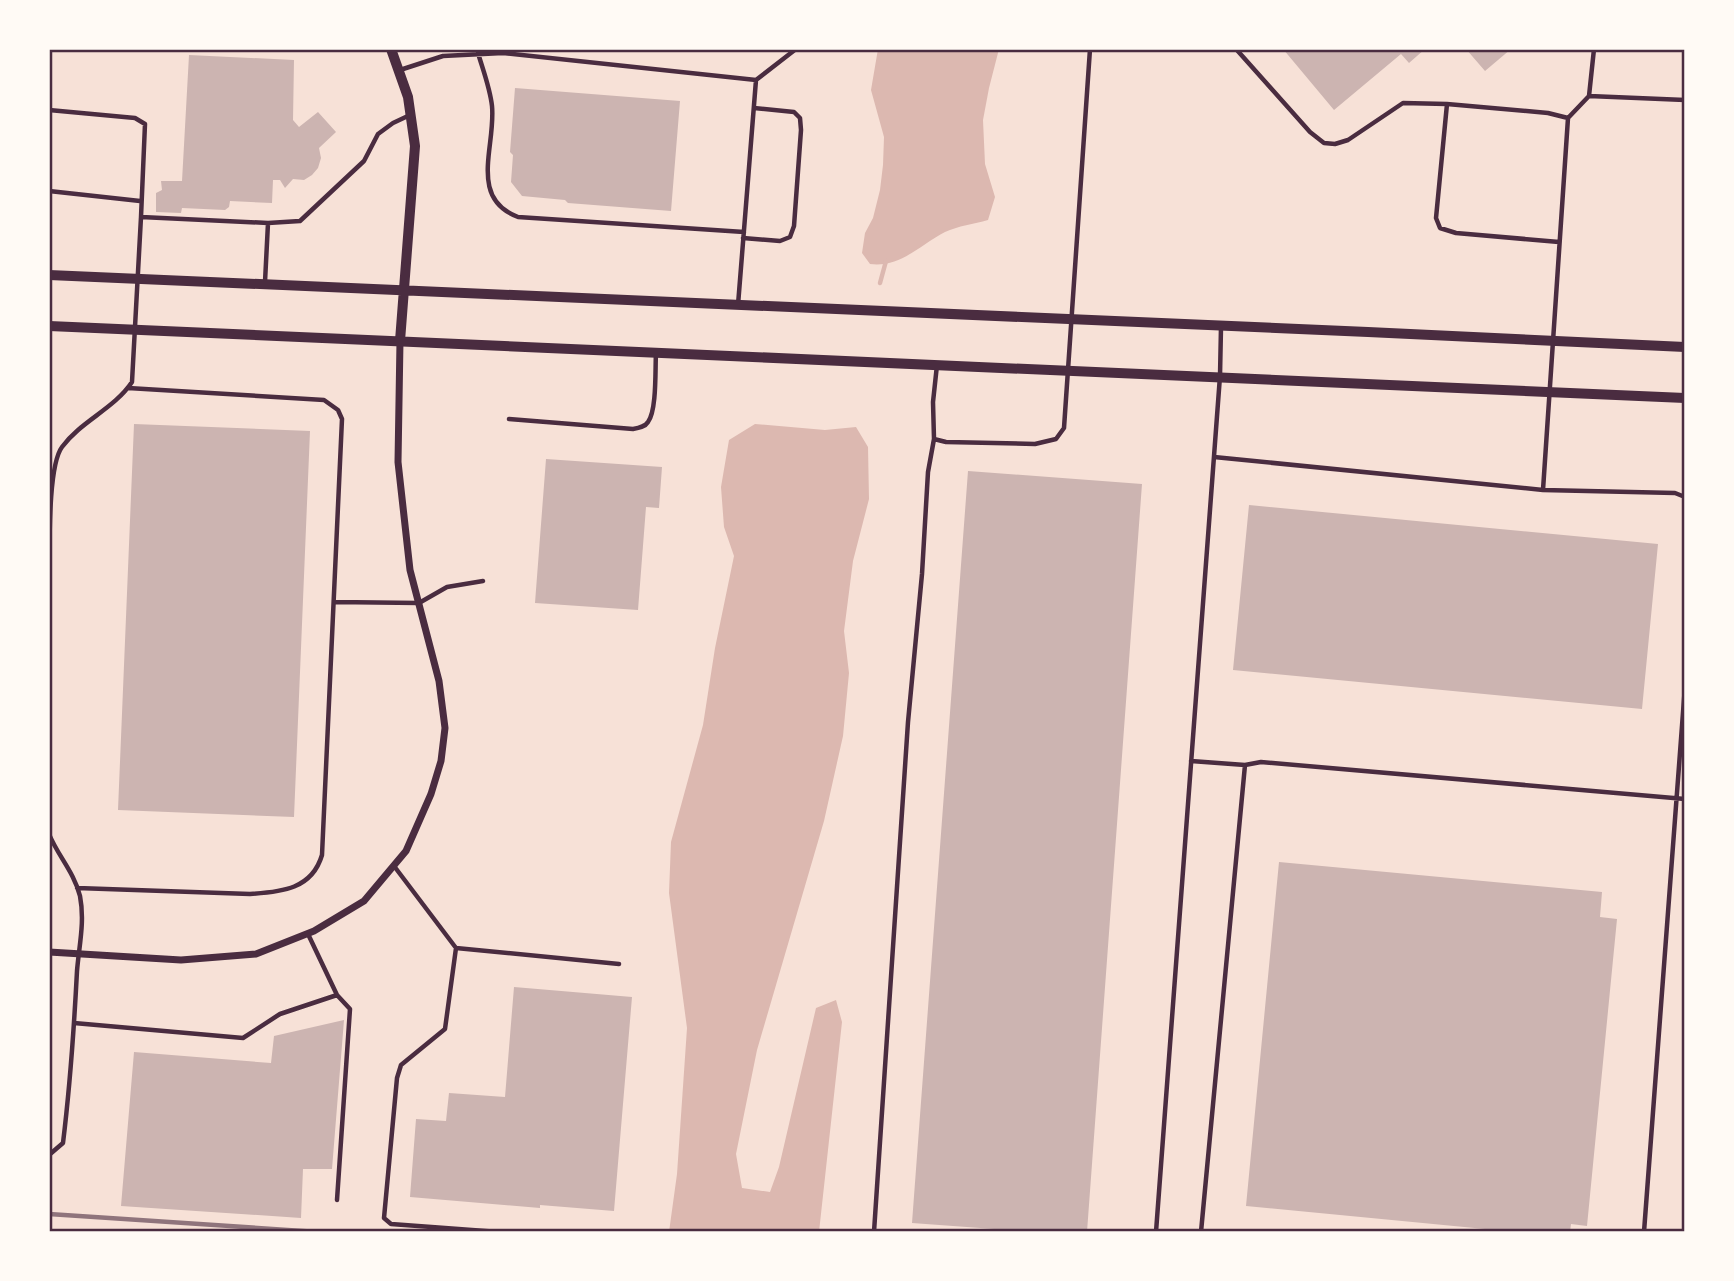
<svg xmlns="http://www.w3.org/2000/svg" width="1734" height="1281" font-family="Georgia,serif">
<rect width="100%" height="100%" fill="#f7e1d7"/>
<!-- water -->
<path fill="#dcb8b0" d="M 878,49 L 999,49 L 989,88 L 983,120 L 985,164 L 995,197 L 988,220 C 974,224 958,226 945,232 C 920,245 900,268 870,264 L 862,253 L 865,233 L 873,218 L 880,190 L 883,165 L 884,137 L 871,90 Z
M 755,424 L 825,430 L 856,427 L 868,447 L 869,499 L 853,561 L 844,631 L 849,673 L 843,736 L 824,821 L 757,1050 L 736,1154 L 742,1188 L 770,1192 L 779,1167 L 816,1008 L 836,1000 L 842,1022 L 819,1232 L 669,1232 L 677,1174 L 687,1028 L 669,893 L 671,842 L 703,725 L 715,648 L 734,556 L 724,527 L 721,487 L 729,440 Z"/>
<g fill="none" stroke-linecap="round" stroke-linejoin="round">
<!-- stream -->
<path stroke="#dcb8b0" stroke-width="4.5" d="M 880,283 L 886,261"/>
</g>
<!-- building -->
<path fill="#ccb4b1" d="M 1283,49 L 1425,49 L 1409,63 L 1401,54 L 1334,110 Z
M 1466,49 L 1511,49 L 1485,71 Z
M 189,55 L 294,60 L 293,120 L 299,127 L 318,112 L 336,132 L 319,148 L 321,158 L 318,168 L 312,175 L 304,180 L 293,179 L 285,188 L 280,180 L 273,180 L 272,203 L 230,201 L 229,207 L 225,210 L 182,208 L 181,213 L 156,212 L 156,193 L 162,190 L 161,181 L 182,181 Z
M 515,88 L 680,101 L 671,211 L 568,203 L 565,200 L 522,196 L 511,182 L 513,155 L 510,152 Z
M 134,424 L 310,431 L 294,817 L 118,810 Z
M 546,459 L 662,467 L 659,508 L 646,507 L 638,610 L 535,603 Z
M 968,471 L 1142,484 L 1087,1232 L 1037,1232 L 912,1223 Z
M 1249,505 L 1658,544 L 1642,709 L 1233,670 Z
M 1279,862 L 1602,892 L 1600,917 L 1617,919 L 1587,1226 L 1571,1224 L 1570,1232 L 1516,1232 L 1246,1206 Z
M 514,987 L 632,997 L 614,1211 L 540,1205 L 540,1208 L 410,1197 L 416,1119 L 446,1121 L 449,1093 L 505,1097 Z
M 344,1020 L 332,1169 L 303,1169 L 301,1218 L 121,1206 L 134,1052 L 271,1063 L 274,1036 Z"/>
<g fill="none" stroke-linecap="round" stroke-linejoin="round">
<!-- service -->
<path stroke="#4a2c40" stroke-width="4.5" d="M 1236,49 L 1310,132 L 1324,143 L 1335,144 L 1348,140 L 1403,103 L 1447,104
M 478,53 C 483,70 490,88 492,106 C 496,146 468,198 518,217 L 744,232
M 400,70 L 443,56 L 503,53 L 756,80 L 738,305
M 756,80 L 796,49
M 1589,96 L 1594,49
M 49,110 L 135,118 L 145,124 L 141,217
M 49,191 L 140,201
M 743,238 L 780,241 L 790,237 L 794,226 L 801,130 L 800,118 L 794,112 L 754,108
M 1559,242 L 1456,233 L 1440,228 L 1436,218 L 1447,104 L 1548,113 L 1568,118
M 265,282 L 268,223 L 300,221 L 364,161 L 378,134 L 393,123 L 410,115
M 937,365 L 933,402 L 934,439 L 946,442 L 1035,444 L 1056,439 L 1064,428 L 1090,49
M 509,419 L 633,429 C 639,428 645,427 648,422 C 657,410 655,369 656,353
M 1214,457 L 1543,490 L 1675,493 L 1685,497
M 1543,490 L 1568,118 L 1589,96 L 1685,100
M 49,585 C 50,556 47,467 62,447 C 81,421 114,409 132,382 L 141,217 L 268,223
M 334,602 L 419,603 L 447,587 L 483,581
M 1191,761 L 1245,765
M 49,834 C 58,856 74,872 80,896 C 85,922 79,946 77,971 C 74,1029 70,1086 63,1143 L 49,1155
M 394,866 L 456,948 L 619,964
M 77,888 L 250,894 C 282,892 312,889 322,855 L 342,419 L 338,410 L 324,400 L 128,388
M 456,948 L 445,1029 L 401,1065 L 397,1078 L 384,1218 L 391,1224 L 499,1232
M 337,995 L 350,1009 L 337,1200
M 74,1023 L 243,1038 L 280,1014 L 337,995 L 308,934
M 874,1232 L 908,722 L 922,574 L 928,472 L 934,439
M 1156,1232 L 1220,376 L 1221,327
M 1201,1232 L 1245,765 L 1261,762 L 1685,799
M 1644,1232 L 1685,686"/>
<!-- minor -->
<path stroke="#4a2c40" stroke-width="7" d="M 49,952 L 181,960 L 256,954 L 314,931 L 364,901 L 406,851 L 431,794 L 441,761 L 445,728 L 439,681 L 410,570 L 398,462 L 400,341"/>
<!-- tertiary -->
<path stroke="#4a2c40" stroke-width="10" d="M 391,49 L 408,97 L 415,146 L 400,341
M 49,275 L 1368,332 L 1685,347
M 49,326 L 1685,398"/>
<!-- rail -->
<path stroke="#8f747c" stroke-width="4.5" d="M 49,1214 L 318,1232"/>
</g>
<!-- border -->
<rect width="1734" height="1281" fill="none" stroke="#fffaf5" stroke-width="102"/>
<rect x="51" y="51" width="1632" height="1179" fill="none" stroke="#4a2c40" stroke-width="2.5"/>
</svg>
